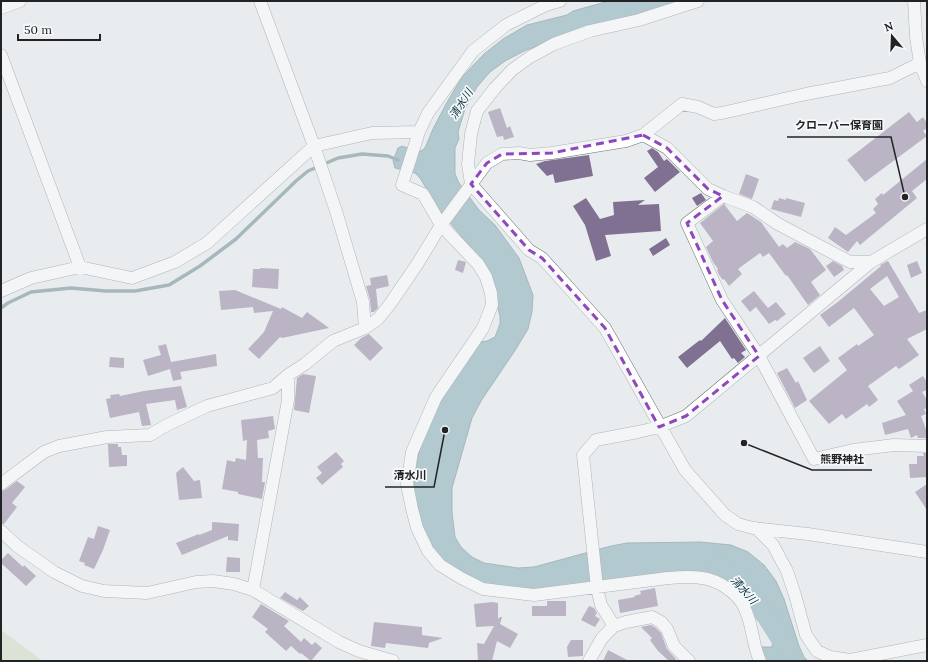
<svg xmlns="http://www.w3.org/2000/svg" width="928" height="662" font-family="Lora,'Noto Sans JP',serif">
<rect width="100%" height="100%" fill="#e9ecef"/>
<!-- green -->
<path fill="#cdd5b7" d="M 1,630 L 43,661 L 1,661 Z"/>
<!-- water -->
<path fill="#6d9da9" stroke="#567881" d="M 609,1 L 684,1 L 658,10 L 570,33 L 524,51 L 505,61 L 490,72 L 477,87 L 465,109 L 458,132 L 459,139 L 455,148 L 455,174 L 459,183 L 479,210 L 495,225 L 519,258 L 533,295 L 532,312 L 528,329 L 516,349 L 481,401 L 472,418 L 452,488 L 452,512 L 455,537 L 461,547 L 472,557 L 484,563 L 518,568 L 534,567 L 611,546 L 627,543 L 700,542 L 731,545 L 748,552 L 764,565 L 776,581 L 784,599 L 799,646 L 804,657 L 808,661 L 763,661 L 758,647 L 772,647 L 773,636 L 769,611 L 761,598 L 748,585 L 726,577 L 726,583 L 704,575 L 547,590 L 498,587 L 471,579 L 438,556 L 425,538 L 413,493 L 416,467 L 420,447 L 442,398 L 480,342 L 487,341 L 495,337 L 500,324 L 500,316 L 489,275 L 469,245 L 440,211 L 420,178 L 415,173 L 395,168 L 393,161 L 398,148 L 402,146 L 416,151 L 421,151 L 425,148 L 433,129 L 446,104 L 462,77 L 484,54 L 503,39 L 527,25 L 567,15 L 573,11 Z"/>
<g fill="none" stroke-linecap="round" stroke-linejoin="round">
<!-- stream -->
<path stroke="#567881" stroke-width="3.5" d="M 1,308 L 8,303 L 31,292 L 71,288 L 106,291 L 135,291 L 169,285 L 200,266 L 236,239 L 296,181 L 308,171 L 338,158 L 362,154 L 388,156 L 398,160"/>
<!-- river -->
<path stroke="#6d9da9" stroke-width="20" d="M 718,565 L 735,578 L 767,617 L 795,661"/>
</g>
<!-- building -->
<path fill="#807092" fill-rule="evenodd" d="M 500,108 L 507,128 L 510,126 L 514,137 L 504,140 L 503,136 L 497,137 L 488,112 Z
M 909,112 L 917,122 L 923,117 L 927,123 L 927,128 L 923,131 L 927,136 L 865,182 L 847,160 Z
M 652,148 L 658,152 L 664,161 L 667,159 L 680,172 L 655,192 L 644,178 L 658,167 L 647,151 Z
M 589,155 L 593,176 L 555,183 L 553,174 L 547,176 L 536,164 L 545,161 Z
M 927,159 L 927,179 L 912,191 L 917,198 L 860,245 L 857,241 L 848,252 L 828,238 L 835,227 L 846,235 L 876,213 L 873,209 L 878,204 L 875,199 L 882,193 L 883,195 Z
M 746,174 L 759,179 L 752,199 L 739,194 Z
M 701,193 L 706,200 L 697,206 L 692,198 Z
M 586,198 L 600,219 L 614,215 L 613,202 L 645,200 L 638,205 L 659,204 L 661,231 L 605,235 L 611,256 L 596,261 L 585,225 L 573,206 Z
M 779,198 L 786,200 L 786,198 L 805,203 L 801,217 L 771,209 L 774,200 L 778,201 Z
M 724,204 L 737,221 L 747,213 L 761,222 L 779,247 L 783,244 L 787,248 L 795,242 L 810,249 L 826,270 L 811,282 L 820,295 L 808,305 L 787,275 L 786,276 L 769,253 L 763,257 L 760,253 L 738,269 L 742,274 L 729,286 L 724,279 L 723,280 L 719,275 L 717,270 L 718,269 L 713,262 L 706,247 L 713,241 L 700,223 Z
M 666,238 L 670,245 L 653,256 L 649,249 Z
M 458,260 L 466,262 L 463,273 L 455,270 Z
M 833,261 L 842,266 L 844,270 L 834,277 L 826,266 Z
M 888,261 L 919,313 L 927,310 L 927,329 L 907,339 L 919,355 L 899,369 L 896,366 L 868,386 L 878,400 L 869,407 L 867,404 L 846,419 L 842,414 L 829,424 L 809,401 L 847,370 L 838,358 L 857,344 L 858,346 L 874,335 L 854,308 L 829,327 L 820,315 L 839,301 L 881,266 L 880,265 ZM 887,276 L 899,297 L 884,306 L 870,289 Z
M 917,261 L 922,273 L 911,278 L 907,265 Z
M 260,268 L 279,269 L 278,289 L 252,287 L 253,269 L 260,269 Z
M 387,275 L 389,286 L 376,289 L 378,308 L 374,312 L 371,312 L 370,300 L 366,286 L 371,285 L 370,278 Z
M 235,290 L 281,309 L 282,307 L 302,318 L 307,312 L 329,328 L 282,338 L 280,337 L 259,359 L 248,349 L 264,332 L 273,311 L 254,313 L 253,307 L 221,310 L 219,291 Z
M 754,291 L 768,308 L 776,302 L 786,314 L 777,321 L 775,320 L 769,324 L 756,307 L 750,312 L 741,301 Z
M 725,318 L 746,350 L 741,353 L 745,357 L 738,363 L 734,358 L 732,359 L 720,341 L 687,368 L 678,357 L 700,340 L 701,341 Z
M 369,334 L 383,348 L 370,361 L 354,345 L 361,338 Z
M 166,344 L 171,362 L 216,354 L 217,366 L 180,372 L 182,379 L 173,381 L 170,369 L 148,376 L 143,360 L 161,355 L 158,346 Z
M 820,346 L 830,361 L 814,373 L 803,358 Z
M 110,357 L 124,358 L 124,368 L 109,367 Z
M 787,368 L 796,383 L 798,381 L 807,400 L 795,408 L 777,373 Z
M 303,374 L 316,376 L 309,413 L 294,410 L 297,378 Z
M 923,376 L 927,382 L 927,390 L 922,392 L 927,400 L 927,408 L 924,409 L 926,414 L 921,416 L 927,432 L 927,438 L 918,438 L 917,435 L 911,438 L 908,429 L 885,435 L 882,423 L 906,415 L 897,401 L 913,391 L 909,385 Z
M 181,386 L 187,407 L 177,410 L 175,400 L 146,404 L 151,425 L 142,426 L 139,412 L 110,418 L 106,399 L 111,398 L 110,395 L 119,394 L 120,396 L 144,391 Z
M 273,416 L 275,429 L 268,431 L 269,438 L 257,440 L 258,458 L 263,458 L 262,482 L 265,482 L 262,499 L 238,494 L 238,492 L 222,489 L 227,460 L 235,462 L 236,458 L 246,460 L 247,440 L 243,441 L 241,420 Z
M 108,444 L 118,444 L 118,447 L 121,447 L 122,455 L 127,455 L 127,466 L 109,467 Z
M 336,452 L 344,461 L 341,464 L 343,467 L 322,485 L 316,478 L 322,473 L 317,467 Z
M 923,453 L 927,453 L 927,477 L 910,478 L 909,464 L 917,464 L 917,456 L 924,456 Z
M 183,467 L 194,481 L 200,480 L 202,498 L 179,500 L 176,473 Z
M 17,481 L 25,487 L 12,503 L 17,507 L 4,524 L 1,524 L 1,491 L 5,490 Z
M 927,484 L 927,510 L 915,492 Z
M 212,522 L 239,524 L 238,541 L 228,540 L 228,536 L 182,555 L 176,543 L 199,534 L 199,535 L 212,530 Z
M 98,526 L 110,530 L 103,550 L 94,569 L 84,565 L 85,563 L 79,561 L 88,537 L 94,539 Z
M 8,553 L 23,567 L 24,565 L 36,576 L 26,586 L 1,563 L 1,560 Z
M 227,557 L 240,558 L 240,572 L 226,572 Z
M 655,588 L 658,606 L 620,613 L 618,600 L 635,597 L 634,596 L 641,594 L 640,591 Z
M 285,592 L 297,600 L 300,597 L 309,606 L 303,611 L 280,598 Z
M 547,601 L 566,601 L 566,616 L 532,616 L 532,606 L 547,606 Z
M 492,602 L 498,603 L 498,619 L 500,617 L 502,617 L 500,624 L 518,634 L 510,648 L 497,641 L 492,661 L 478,661 L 477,643 L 484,644 L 494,626 L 476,627 L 474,604 Z
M 261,604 L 289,621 L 284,626 L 301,642 L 304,638 L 312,645 L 315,642 L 322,648 L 311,661 L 301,653 L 300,654 L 291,646 L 286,651 L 265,632 L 268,629 L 252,617 Z
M 589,606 L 594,608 L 597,613 L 595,616 L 600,619 L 595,627 L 581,620 Z
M 374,622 L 422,627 L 422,635 L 443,638 L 429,643 L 428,648 L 386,643 L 385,648 L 371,646 Z
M 651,625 L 656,628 L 661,633 L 667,649 L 676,659 L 674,661 L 669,661 L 658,651 L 650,640 L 652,638 L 641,627 Z
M 571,640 L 583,640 L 583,656 L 568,657 L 567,647 Z
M 608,650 L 629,661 L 603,661 Z"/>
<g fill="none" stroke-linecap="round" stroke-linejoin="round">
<defs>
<path id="minor" d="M 260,1 L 314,146 L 336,211 L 363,302 L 365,328
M 560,1 L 546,5 L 506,25 L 473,51 L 428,113 L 419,132 L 402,185 L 423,194 L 441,225 L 478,264 L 486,277 L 491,293 L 492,305 L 483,328 L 436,397 L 412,452 L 407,484 L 412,509 L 417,528 L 428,551 L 440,565 L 461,578 L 483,589 L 534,595 L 668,578 C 680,577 691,576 702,578 C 718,580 738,593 744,607 C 753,624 752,644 760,661
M 698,1 L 639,20 L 590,31 L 554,44 L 530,57 L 512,70 L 495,88 L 477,111 L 471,134 L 468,164 L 471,184 L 529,250 L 542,258 L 605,328 L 685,470 L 725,515 L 738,524 L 753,528 L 808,534 L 927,552
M 914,1 L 916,37 L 920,63 L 927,81
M 1,8 L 20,1
M 1,55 L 80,267
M 643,135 L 682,104 L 698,107 L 714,114 L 722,113 L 806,94 L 890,78 L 920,63
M 723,196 L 687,223 L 722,300 L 759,356 L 814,459 L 853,450 L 894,445 L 927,446
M 1,291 L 31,278 L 80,267 L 132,278 L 175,262 L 207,243 L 314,146 L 372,133 L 419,132
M 1,484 L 44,452 L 59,446 L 107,437 L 150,435 L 167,425 L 207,406 L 273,388 L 288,375 L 305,364 L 333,341 L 365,328 L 378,319 L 390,304 L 418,263 L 441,225 L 487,163 L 502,154 L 519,153 L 530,155 L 552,153 L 626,141 L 643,135 L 667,148 L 708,189 L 723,196 L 753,207 L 778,224 L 850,262 L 871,262
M 756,528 L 773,545 L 787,571 L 795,595 L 806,635 L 817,651 L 830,657 L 850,660 L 927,645
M 1,531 L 17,546 L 54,572 L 82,586 L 104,591 L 147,593 L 196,582 L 213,581 L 234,584 L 253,590 L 339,642 L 359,651 L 393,661
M 253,590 L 288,400 L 288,375
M 614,626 L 626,622 L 652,617 L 661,622 L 667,629 L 674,646 L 689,661
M 589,661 L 602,638 L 614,626 L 601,605 L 597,588 L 583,455 L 596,440 L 638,432 L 659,427 L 686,416 L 871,262 L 927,229"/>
</defs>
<!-- minor casing -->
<use href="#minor" stroke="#6d7073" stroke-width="13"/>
<!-- minor -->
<use href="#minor" stroke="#fff" stroke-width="12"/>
</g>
<!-- marked area -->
<path d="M0 0H928V662H0ZM 643,135 L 667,148 L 708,189 L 723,196 L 687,223 L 722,300 L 759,356 L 686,416 L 659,427 L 605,328 L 542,258 L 529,250 L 471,184 L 487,163 L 502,154 L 552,153 Z" fill="#e9ecef" fill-opacity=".55" fill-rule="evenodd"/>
<path fill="none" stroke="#8f48bb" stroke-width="3" stroke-dasharray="8 5" stroke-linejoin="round" d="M 643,135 L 667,148 L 708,189 L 723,196 L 687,223 L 722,300 L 759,356 L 686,416 L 659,427 L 605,328 L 542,258 L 529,250 L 471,184 L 487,163 L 502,154 L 552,153 Z"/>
<g text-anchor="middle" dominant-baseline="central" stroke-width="3.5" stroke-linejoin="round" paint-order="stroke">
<!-- water labels -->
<g font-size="11" font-style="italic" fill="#01313b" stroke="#f6f9fc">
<text transform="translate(461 104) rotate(-57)">清水川</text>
<text transform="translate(744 590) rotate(48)">清水川</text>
</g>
</g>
<!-- callouts -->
<path fill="none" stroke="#222324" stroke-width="1.5" d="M905 197L891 137H787M744 443L812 470H872M445 430L434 487H385"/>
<g fill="#222324" stroke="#f6f9fc" stroke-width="1.5">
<circle cx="905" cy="197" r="4"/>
<circle cx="744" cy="443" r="4"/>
<circle cx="445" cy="430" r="4"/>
</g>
<g font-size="11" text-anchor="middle" font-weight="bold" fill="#222324" stroke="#f6f9fc" stroke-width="3.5" stroke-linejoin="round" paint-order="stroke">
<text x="839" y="129">クローバー保育園</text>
<text x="842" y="463">熊野神社</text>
<text x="410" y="479">清水川</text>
</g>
<!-- border -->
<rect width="928" height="662" fill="none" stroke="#222324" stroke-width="4"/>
<!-- north arrow -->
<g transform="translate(892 36) rotate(341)" stroke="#f6f9fc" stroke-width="3" paint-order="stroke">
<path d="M0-3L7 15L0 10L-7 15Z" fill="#222324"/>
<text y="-6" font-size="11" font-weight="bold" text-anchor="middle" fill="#222324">N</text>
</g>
<!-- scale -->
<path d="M18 34v6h82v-6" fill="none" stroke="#222324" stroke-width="2"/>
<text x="24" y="34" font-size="12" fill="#222324" stroke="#f6f9fc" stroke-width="3" paint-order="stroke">50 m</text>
</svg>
